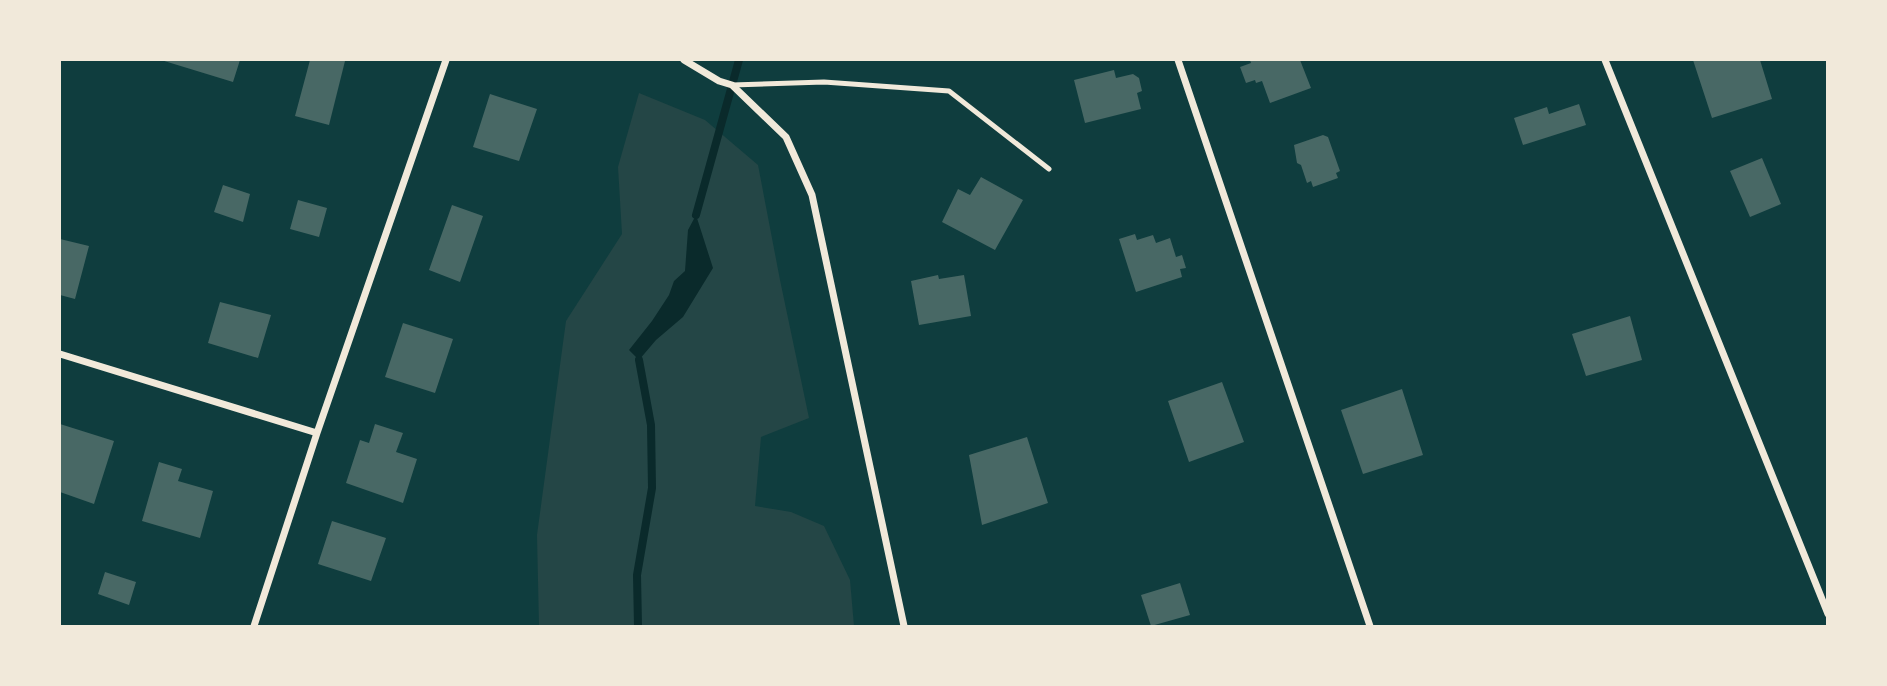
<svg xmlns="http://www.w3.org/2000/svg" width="1887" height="686" font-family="'PT Sans Narrow',sans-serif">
<rect width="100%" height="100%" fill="#0f3d3e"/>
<!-- green -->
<path fill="#244646" d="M 639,93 L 705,120 L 758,165 L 780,280 L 809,418 L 761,437 L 755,506 L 791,512 L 824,526 L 850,580 L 854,626 L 539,626 L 537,535 L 566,321 L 622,234 L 618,167 Z"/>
<!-- water -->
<path fill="#0a2a2b" d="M 696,215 L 713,268 L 683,317 L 656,340 L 639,360 L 629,350 L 652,321 L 669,295 L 674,281 L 685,271 L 688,230 Z"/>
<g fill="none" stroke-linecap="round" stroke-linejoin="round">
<!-- stream -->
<path stroke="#0a2a2b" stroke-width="8" d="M 696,215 L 739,60
M 638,626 L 637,575 L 652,488 L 651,425 L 639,360"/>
</g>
<!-- building -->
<path fill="#486865" d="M 161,60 L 240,60 L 233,82 Z
M 310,60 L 338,60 L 345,61 L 329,125 L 295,116 Z
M 1250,60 L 1300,60 L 1311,88 L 1270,103 L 1262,81 L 1256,83 L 1255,80 L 1246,83 L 1240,67 L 1251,63 Z
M 1693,60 L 1760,60 L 1772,99 L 1712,118 Z
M 1114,70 L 1116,78 L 1133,74 L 1139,78 L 1142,91 L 1137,93 L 1141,109 L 1085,123 L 1074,80 Z
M 490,94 L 537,109 L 519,161 L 473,147 Z
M 1579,104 L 1586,125 L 1523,145 L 1514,118 L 1547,107 L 1549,114 Z
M 1323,135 L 1328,137 L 1340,171 L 1336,173 L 1338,178 L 1313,187 L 1311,181 L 1307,183 L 1301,165 L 1297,163 L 1294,145 Z
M 1762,158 L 1781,204 L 1750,217 L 1730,171 Z
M 981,177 L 1023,200 L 995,250 L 942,222 L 958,189 L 970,195 Z
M 223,185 L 250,194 L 243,222 L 214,212 Z
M 298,200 L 327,208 L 319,237 L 290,229 Z
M 452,205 L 483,216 L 460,282 L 429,270 Z
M 1135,234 L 1137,240 L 1153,235 L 1156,243 L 1170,238 L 1176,257 L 1182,255 L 1186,268 L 1180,269 L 1182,277 L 1136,292 L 1119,239 Z
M 60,239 L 89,246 L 75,299 L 60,295 Z
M 938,275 L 939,279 L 964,275 L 971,316 L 919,325 L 911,281 Z
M 220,302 L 271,315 L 258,358 L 208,343 Z
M 1630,316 L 1642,360 L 1586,376 L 1572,334 Z
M 403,323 L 453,339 L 435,393 L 385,377 Z
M 1222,382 L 1244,442 L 1189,462 L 1168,401 Z
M 1402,389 L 1423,455 L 1363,474 L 1341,410 Z
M 60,424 L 114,441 L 94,504 L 60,492 Z
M 375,424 L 403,433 L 396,452 L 417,459 L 403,503 L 346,483 L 360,440 L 369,443 Z
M 1027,437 L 1048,503 L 982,525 L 969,455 Z
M 159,462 L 182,469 L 178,481 L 213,491 L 200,538 L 142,521 Z
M 332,521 L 386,538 L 371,581 L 318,564 Z
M 105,572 L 136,582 L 129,605 L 98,594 Z
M 1180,583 L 1190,615 L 1151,626 L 1141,595 Z"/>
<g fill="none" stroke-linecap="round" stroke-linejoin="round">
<!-- service -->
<path stroke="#f1e9da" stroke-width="5" d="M 732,85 L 824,82 L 949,91 L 1049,169"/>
<!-- minor -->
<path stroke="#f1e9da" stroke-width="7" d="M 684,60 L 719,81 L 732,85 L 786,137 L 812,195 L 904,626
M 1178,60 L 1370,626
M 1605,60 L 1828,614
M 60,354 L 317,433
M 254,626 L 317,433 L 446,60"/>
</g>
<!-- border -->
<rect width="1887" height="686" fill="none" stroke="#f1e9da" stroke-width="122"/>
</svg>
